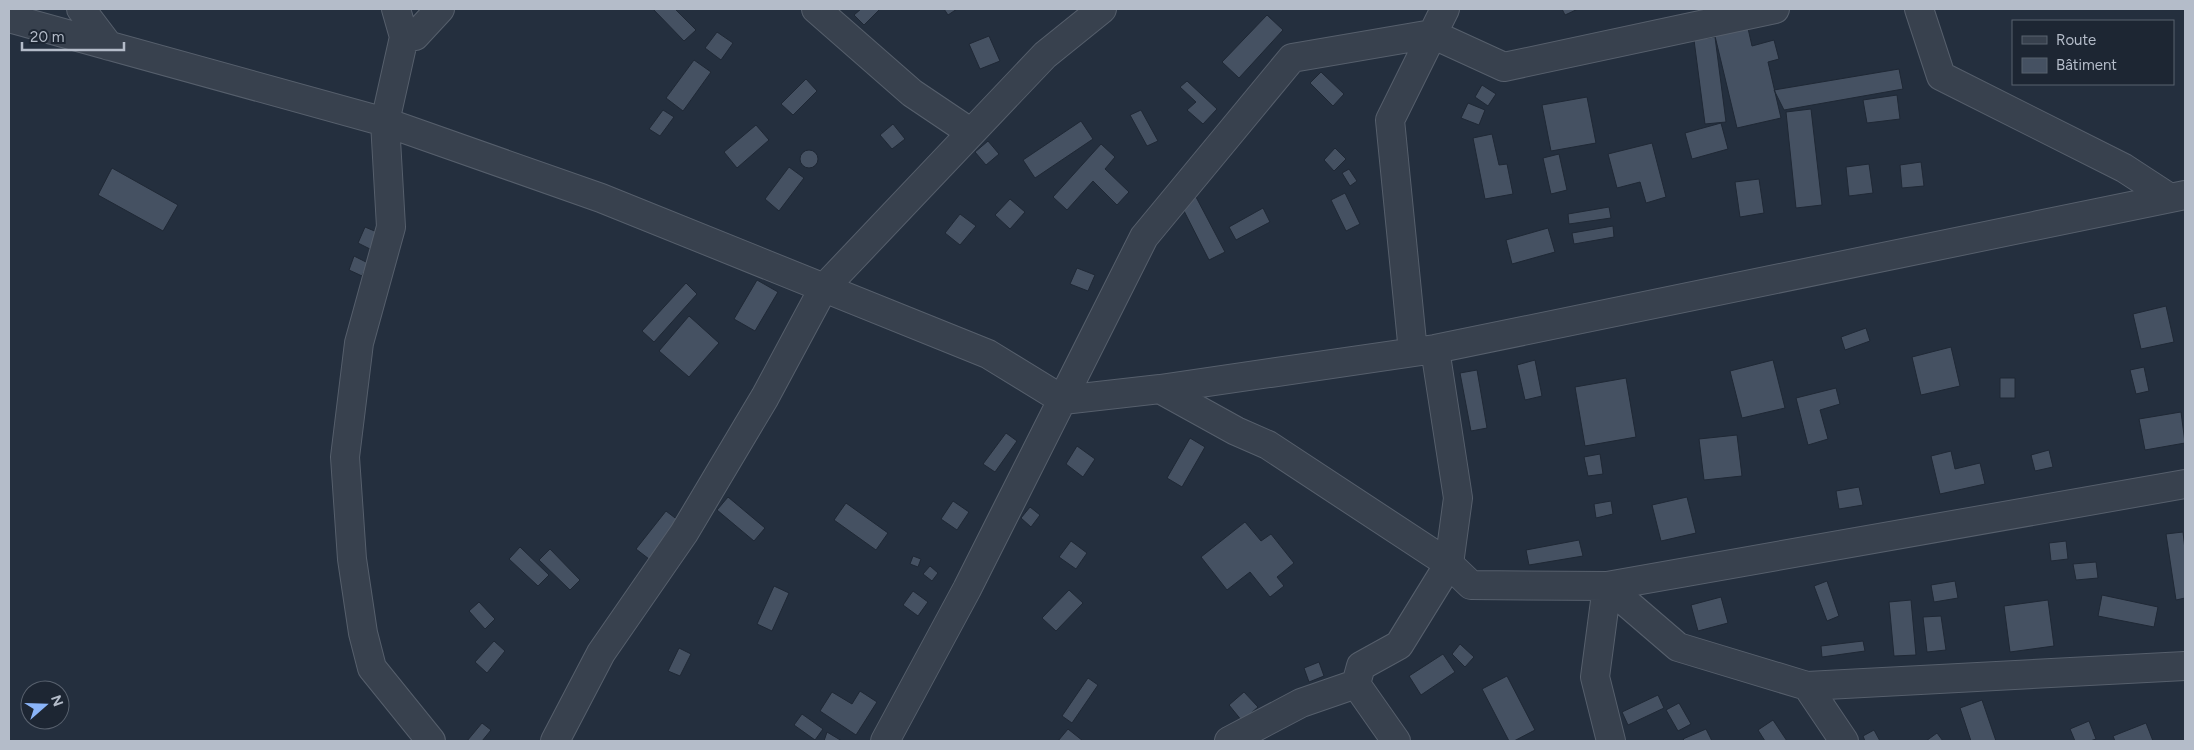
<svg xmlns="http://www.w3.org/2000/svg" width="2194" height="750" font-family="Figtree,sans-serif">
<rect width="100%" height="100%" fill="#242f3e"/>
<!-- building -->
<path fill="#455162" stroke="#1f2835" d="M 653,9 L 675,9 L 696,30 L 684,41 Z
M 861,9 L 880,9 L 864,25 L 854,15 Z
M 944,9 L 957,9 L 948,15 Z
M 1562,9 L 1578,9 L 1565,15 Z
M 1267,15 L 1283,30 L 1239,78 L 1222,62 Z
M 1747,24 L 1752,46 L 1774,40 L 1779,59 L 1768,62 L 1781,118 L 1737,128 L 1714,32 Z
M 717,32 L 733,43 L 721,60 L 705,48 Z
M 989,36 L 1000,61 L 980,69 L 969,44 Z
M 1715,37 L 1726,122 L 1705,124 L 1694,40 Z
M 694,60 L 711,72 L 683,111 L 666,98 Z
M 1899,69 L 1903,89 L 1784,110 L 1774,90 Z
M 1321,72 L 1344,94 L 1333,106 L 1310,83 Z
M 806,79 L 817,91 L 793,115 L 781,104 Z
M 1187,81 L 1217,109 L 1203,124 L 1187,110 L 1196,102 L 1180,87 Z
M 1482,85 L 1496,94 L 1488,106 L 1475,97 Z
M 1897,95 L 1900,119 L 1867,123 L 1863,100 Z
M 1587,97 L 1596,143 L 1551,151 L 1542,105 Z
M 1468,103 L 1485,110 L 1479,125 L 1461,118 Z
M 1811,109 L 1822,205 L 1796,208 L 1786,112 Z
M 663,110 L 674,117 L 660,136 L 649,129 Z
M 1141,110 L 1158,141 L 1147,146 L 1130,115 Z
M 1081,121 L 1093,139 L 1035,178 L 1023,160 Z
M 1721,123 L 1728,149 L 1692,159 L 1685,133 Z
M 893,124 L 905,139 L 892,149 L 880,135 Z
M 756,125 L 769,140 L 737,168 L 724,152 Z
M 1492,134 L 1499,165 L 1507,164 L 1513,194 L 1485,199 L 1473,138 Z
M 988,141 L 999,154 L 986,165 L 975,152 Z
M 1652,143 L 1666,197 L 1646,203 L 1640,182 L 1617,188 L 1608,154 Z
M 1101,144 L 1115,157 L 1105,169 L 1129,192 L 1117,205 L 1093,181 L 1067,210 L 1053,197 Z
M 1335,148 L 1346,159 L 1334,171 L 1324,160 Z
M800 159a9 9 0 1 1 18 0a9 9 0 1 1-18 0Z
M 1559,154 L 1567,190 L 1551,194 L 1543,158 Z
M 1921,162 L 1924,186 L 1902,188 L 1900,165 Z
M 1869,164 L 1873,193 L 1849,196 L 1846,167 Z
M 789,167 L 804,178 L 779,211 L 765,199 Z
M 112,168 L 178,205 L 163,231 L 98,195 Z
M 1349,169 L 1357,181 L 1350,186 L 1342,173 Z
M 1759,179 L 1764,213 L 1740,217 L 1735,182 Z
M 1345,193 L 1360,224 L 1346,231 L 1331,200 Z
M 1196,197 L 1225,252 L 1209,260 L 1181,205 Z
M 1010,199 L 1025,212 L 1010,229 L 995,215 Z
M 1609,207 L 1611,218 L 1569,224 L 1568,214 Z
M 1263,208 L 1270,222 L 1236,240 L 1229,227 Z
M 960,214 L 976,226 L 960,245 L 945,233 Z
M 1613,226 L 1614,237 L 1574,244 L 1572,233 Z
M 365,227 L 384,235 L 376,252 L 358,243 Z
M 1548,228 L 1555,252 L 1512,264 L 1506,240 Z
M 354,256 L 368,263 L 362,276 L 349,270 Z
M 1077,268 L 1095,275 L 1088,291 L 1070,284 Z
M 757,280 L 778,292 L 755,331 L 734,319 Z
M 686,283 L 697,294 L 654,342 L 642,331 Z
M 2166,306 L 2174,342 L 2141,349 L 2133,314 Z
M 689,316 L 719,343 L 689,377 L 659,351 Z
M 1866,328 L 1870,341 L 1845,350 L 1841,337 Z
M 1951,347 L 1960,386 L 1921,395 L 1912,357 Z
M 1535,360 L 1542,396 L 1525,400 L 1517,365 Z
M 1773,360 L 1785,408 L 1742,418 L 1730,371 Z
M 2144,367 L 2149,391 L 2136,394 L 2130,370 Z
M 1477,370 L 1487,428 L 1471,431 L 1460,373 Z
M 1626,378 L 1636,437 L 1585,446 L 1575,387 Z
M 2000,378 L 2015,378 L 2015,398 L 2000,398 Z
M 1836,388 L 1840,404 L 1820,410 L 1828,439 L 1808,445 L 1796,398 Z
M 2181,412 L 2185,443 L 2145,450 L 2139,419 Z
M 1006,433 L 1017,441 L 995,472 L 983,464 Z
M 1737,435 L 1742,476 L 1704,480 L 1699,439 Z
M 1190,438 L 1205,447 L 1182,487 L 1167,478 Z
M 1077,446 L 1095,459 L 1083,477 L 1066,464 Z
M 2049,450 L 2053,467 L 2035,471 L 2031,455 Z
M 1951,451 L 1955,469 L 1980,463 L 1985,484 L 1940,494 L 1931,456 Z
M 1600,454 L 1603,474 L 1588,476 L 1584,457 Z
M 1859,487 L 1863,505 L 1839,509 L 1836,491 Z
M 728,497 L 765,528 L 754,541 L 717,510 Z
M 1687,497 L 1696,533 L 1661,541 L 1652,505 Z
M 953,501 L 969,512 L 957,530 L 941,519 Z
M 1611,501 L 1613,514 L 1596,518 L 1594,504 Z
M 846,503 L 888,533 L 876,550 L 834,520 Z
M 1030,507 L 1040,515 L 1031,527 L 1021,518 Z
M 666,511 L 679,521 L 649,559 L 636,549 Z
M 1245,522 L 1261,541 L 1271,534 L 1294,563 L 1277,577 L 1284,586 L 1270,597 L 1250,572 L 1227,590 L 1201,557 Z
M 2183,532 L 2185,550 L 2185,598 L 2176,600 L 2166,534 Z
M 1579,540 L 1583,556 L 1529,565 L 1526,550 Z
M 1071,541 L 1087,553 L 1076,569 L 1059,557 Z
M 2066,541 L 2068,559 L 2051,561 L 2049,543 Z
M 520,547 L 549,575 L 538,586 L 509,559 Z
M 550,549 L 580,580 L 570,590 L 539,560 Z
M 913,556 L 921,559 L 918,567 L 910,564 Z
M 2096,562 L 2098,578 L 2076,580 L 2073,564 Z
M 930,566 L 938,573 L 932,581 L 923,574 Z
M 1827,581 L 1839,616 L 1827,621 L 1814,586 Z
M 1955,581 L 1958,598 L 1934,602 L 1931,585 Z
M 774,586 L 789,593 L 772,631 L 757,624 Z
M 1069,590 L 1083,603 L 1056,631 L 1042,618 Z
M 913,591 L 928,602 L 918,616 L 903,605 Z
M 2102,595 L 2158,607 L 2154,627 L 2098,616 Z
M 1721,597 L 1728,623 L 1698,631 L 1691,605 Z
M 1911,600 L 1916,655 L 1894,656 L 1889,602 Z
M 2048,600 L 2054,646 L 2010,652 L 2004,606 Z
M 479,602 L 495,619 L 485,629 L 469,611 Z
M 1941,616 L 1946,650 L 1927,652 L 1923,617 Z
M 494,641 L 505,651 L 487,673 L 475,662 Z
M 1863,641 L 1865,651 L 1822,657 L 1821,646 Z
M 1460,644 L 1474,657 L 1465,667 L 1452,654 Z
M 679,648 L 691,654 L 680,676 L 668,671 Z
M 1443,654 L 1455,672 L 1421,695 L 1409,676 Z
M 1319,662 L 1324,676 L 1309,682 L 1304,668 Z
M 1507,676 L 1535,730 L 1514,741 L 1509,741 L 1482,689 Z
M 1088,678 L 1098,685 L 1072,723 L 1062,716 Z
M 860,691 L 877,702 L 856,735 L 820,711 L 832,692 L 852,704 Z
M 1244,692 L 1258,707 L 1242,721 L 1229,705 Z
M 1658,695 L 1664,708 L 1628,725 L 1622,712 Z
M 1982,700 L 1996,741 L 1971,741 L 1960,708 Z
M 1679,703 L 1691,724 L 1678,731 L 1666,710 Z
M 802,714 L 823,729 L 815,740 L 794,725 Z
M 1773,720 L 1787,741 L 1765,741 L 1758,730 Z
M 2089,721 L 2096,739 L 2090,741 L 2075,741 L 2070,729 Z
M 482,723 L 491,730 L 482,741 L 467,741 Z
M 2146,723 L 2153,741 L 2115,741 L 2113,736 Z
M 1068,729 L 1083,741 L 1058,741 Z
M 1706,729 L 1712,741 L 1685,741 L 1683,739 Z
M 1874,730 L 1880,741 L 1865,741 L 1863,736 Z
M 827,732 L 842,741 L 824,741 Z
M 1937,733 L 1943,741 L 1926,741 Z"/>
<g fill="none" stroke-linecap="round" stroke-linejoin="round">
<defs>
<path id="street" d="M 81,9 L 109,46
M 396,9 L 404,37 L 385,122 L 391,227 L 359,343 L 345,457 L 352,559 L 363,633 L 372,668 L 431,741
M 816,9 L 912,93 L 970,132
M 1919,9 L 1941,76 L 2124,168 L 2170,198
M 9,18 L 385,122 L 601,198 L 988,354 L 1063,400 L 1160,389 L 1435,349 L 2185,195
M 404,37 L 415,36 L 440,9
M 1413,352 L 1390,120 L 1445,9
M 1160,389 L 1236,431 L 1268,445 L 1449,564 L 1471,585 L 1607,586 L 2185,484
M 1607,586 L 1678,647 L 1807,686 L 2185,666
M 1607,586 L 1595,677 L 1611,741
M 1807,686 L 1844,741
M 555,741 L 601,653 L 684,533 L 765,397 L 823,289 L 1045,55 L 1102,9
M 885,741 L 967,589 L 1144,237 L 1292,58 L 1432,34 L 1504,67 L 1775,9
M 1229,741 L 1301,703 L 1356,684
M 1396,741 L 1356,684 L 1361,666 L 1399,645 L 1449,564 L 1458,498 L 1435,349"/>
</defs>
<!-- street casing -->
<use href="#street" stroke="#565f6c" stroke-width="30"/>
<!-- street -->
<use href="#street" stroke="#38414e" stroke-width="28"/>
</g>
<!-- border -->
<rect width="2194" height="750" fill="none" stroke="#b4bcc9" stroke-width="20"/>
<!-- legend -->
<rect x="2012" y="20" width="162" height="65" fill="#1d2633" stroke="#59626f"/>
<rect x="2022" y="36" width="25" height="8" fill="#38414e" stroke="#59626f"/>
<text x="2056" y="45" font-size="15" fill="#b4bcc9">Route</text>
<rect x="2022" y="58" width="25" height="15" fill="#455162" stroke="#59626f"/>
<text x="2056" y="70" font-size="15" fill="#b4bcc9">Bâtiment</text>
<!-- north arrow -->
<g transform="translate(45 705) rotate(70)"><circle r="24" fill="#1d2633" stroke="#59626f"/>
<path d="M0-4L9 19L0 12L-9 19Z" fill="#8ab4f8"/>
<text y="-8" font-size="14" font-weight="bold" text-anchor="middle" fill="#b4bcc9">N</text>
</g>
<!-- scale -->
<path d="M22 42v8h102v-8" fill="none" stroke="#b4bcc9" stroke-width="2.5"/>
<text x="30" y="42" font-size="15" fill="#b4bcc9" stroke="#1d2633" stroke-width="4" paint-order="stroke">20 m</text>
</svg>
